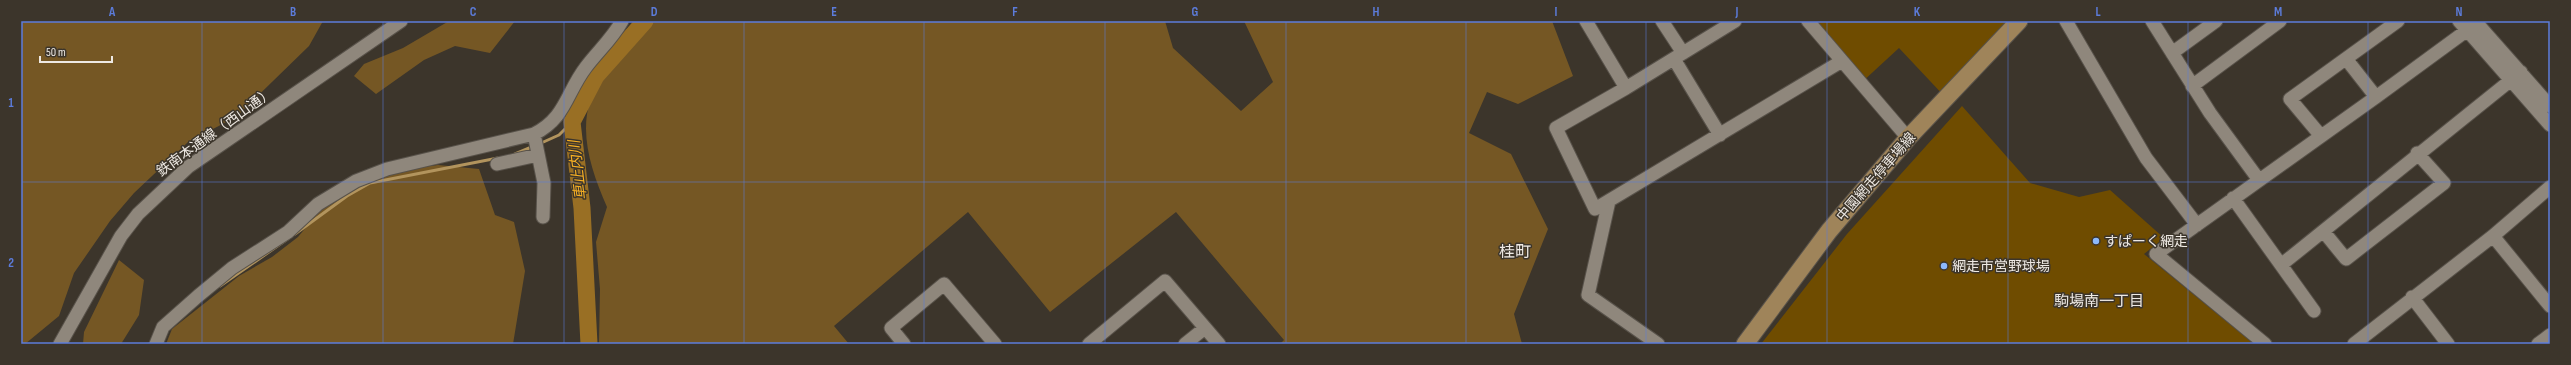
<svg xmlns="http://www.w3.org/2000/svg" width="2571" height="365" font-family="'Sofia Sans Condensed','Noto Sans JP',sans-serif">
<rect width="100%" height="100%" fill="#3c352b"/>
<!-- green -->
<path fill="#6f4c00" d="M 1808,21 L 2019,21 L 1946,98 L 1899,48 L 1861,83 Z
M 1962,106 L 2030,183 L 2079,197 L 2110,190 L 2164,238 L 2144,254 L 2254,344 L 1761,344 L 1847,234 Z"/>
<!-- forest -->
<path fill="#755724" d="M 21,21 L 323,21 L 309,46 L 236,117 L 188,142 L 134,193 L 110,221 L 74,273 L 59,316 L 25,344 L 21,344 Z
M 449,21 L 515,21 L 490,53 L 455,46 L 424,60 L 376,94 L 354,76 L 364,64 L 403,48 Z
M 653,21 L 1165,21 L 1173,48 L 1241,111 L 1273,82 L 1244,21 L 1552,21 L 1573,76 L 1518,104 L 1487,92 L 1469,133 L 1511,154 L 1548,229 L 1514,314 L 1522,344 L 1280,344 L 1284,340 L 1176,212 L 1050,312 L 968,212 L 834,326 L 849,344 L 599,344 L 600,289 L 596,242 L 607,207 C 587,161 572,113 607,70 C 621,52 639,39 653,21 Z
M 438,165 L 479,169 L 495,215 L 514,222 L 525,271 L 513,344 L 166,344 L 172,329 L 239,276 L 272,257 L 298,237 L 321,209 L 357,185 L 407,169 Z
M 119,260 L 144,280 L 139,315 L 121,344 L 83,344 L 84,332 Z"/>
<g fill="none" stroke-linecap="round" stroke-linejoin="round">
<!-- stream -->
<path stroke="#b2945d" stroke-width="3" d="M 539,144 L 559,135 L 572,122
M 515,154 L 534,146
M 295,234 L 347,196 L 370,183 L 498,158
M 220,286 L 289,238"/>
<!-- river -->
<path stroke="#996f24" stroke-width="17" d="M 589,344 L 582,208 L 572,122 L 596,76 L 645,21"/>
<defs>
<path id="minor" d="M 1586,21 L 1626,88
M 1662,21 L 1683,53
M 1735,21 L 1626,88 L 1556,128 L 1595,209 L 1842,61
M 1808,21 L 1908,138
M 2066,21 L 2146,158 L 2197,225
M 2152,21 L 2210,113 L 2259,180
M 2459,21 L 2550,125
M 2475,21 L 2550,106
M 2172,53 L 2216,21
M 1674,59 L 1720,135
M 2347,60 L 2376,97
M 2192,86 L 2280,21
M 534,134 L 544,183 L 543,217
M 2321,136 L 2290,99 L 2398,21
M 497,164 L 538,155
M 2233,198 L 2281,265 L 2521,72
M 1609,201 L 1588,295 L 1658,344
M 2324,232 L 2346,259 L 2444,183 L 2417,153
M 2493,236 L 2550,306
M 2281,265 L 2314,311
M 2412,297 L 2448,344
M 60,344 L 121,236 L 138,214 L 188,167 L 401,21
M 156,344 L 163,327 L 198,296 L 232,268 L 288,232 L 318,204 L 356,181 L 387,169 L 534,134 C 566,118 566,93 586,67 C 598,51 612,39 622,21
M 904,344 L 891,328 L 944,284 L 995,344
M 1089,344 L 1165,281 L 1219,344
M 1185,344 L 1205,328
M 2265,344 L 2156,254 L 2376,97 L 2477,23
M 2354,344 L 2493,236 L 2550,187
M 2538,344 L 2550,335"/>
<path id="major" d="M 1745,344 L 1829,231 L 1908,138 L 2019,21"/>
</defs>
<!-- minor casing -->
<use href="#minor" stroke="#58524a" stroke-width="15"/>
<!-- major casing -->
<use href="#major" stroke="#58524a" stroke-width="19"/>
<!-- minor -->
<use href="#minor" stroke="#8f877c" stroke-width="13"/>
<!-- major -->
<use href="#major" stroke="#9f845a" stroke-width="17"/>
</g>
<!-- grid -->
<path fill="none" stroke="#5c7cdb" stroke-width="1" stroke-opacity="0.55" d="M 202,21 L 202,344M 383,21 L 383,344M 564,21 L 564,344M 744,21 L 744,344M 924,21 L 924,344M 1105,21 L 1105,344M 1286,21 L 1286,344M 1466,21 L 1466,344M 1646,21 L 1646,344M 1827,21 L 1827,344M 2008,21 L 2008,344M 2188,21 L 2188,344M 2368,21 L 2368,344M 21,182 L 2550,182"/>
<!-- markers -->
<g fill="#8cb9fc" stroke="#3c352b" stroke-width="1.5">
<circle cx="2096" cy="241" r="4"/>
<circle cx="1944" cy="266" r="4"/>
</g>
<g text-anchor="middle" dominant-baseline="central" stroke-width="3" stroke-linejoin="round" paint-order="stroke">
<!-- street labels -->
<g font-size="14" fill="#eee9e3" stroke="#3c352b">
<text transform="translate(215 132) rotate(-36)">鉄南本通線（西山通）</text>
<text transform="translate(1876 177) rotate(-49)">中園網走停車場線</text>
</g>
<!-- poi labels -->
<g font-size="14" fill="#eee9e3" stroke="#3c352b" text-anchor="start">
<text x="2104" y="241">すぱーく網走</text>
<text x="1952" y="266">網走市営野球場</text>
</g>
<!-- water labels -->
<g font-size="15" font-style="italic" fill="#f7b024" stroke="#3c352b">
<text transform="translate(578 170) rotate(-97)">車止内川</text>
</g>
<!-- neighbourhood labels -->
<g font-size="15" fill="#eee9e3" stroke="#3c352b">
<text x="2099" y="301">駒場南一丁目</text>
</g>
<!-- quarter labels -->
<g font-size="16" fill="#eee9e3" stroke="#3c352b">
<text x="1515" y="252">桂町</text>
</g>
</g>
<!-- border -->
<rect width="2571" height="365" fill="none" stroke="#3c352b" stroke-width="44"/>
<!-- scale -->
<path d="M40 56v6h72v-6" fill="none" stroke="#eee9e3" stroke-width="2"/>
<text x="46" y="56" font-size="12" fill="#eee9e3" stroke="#3c352b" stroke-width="3" paint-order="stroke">50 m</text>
<rect x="22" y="22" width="2527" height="321" fill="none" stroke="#5c7cdb" stroke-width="1.5"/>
<g font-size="13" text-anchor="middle" font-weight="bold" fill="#5c7cdb">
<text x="112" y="16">A</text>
<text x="293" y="16">B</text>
<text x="473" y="16">C</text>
<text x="654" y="16">D</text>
<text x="834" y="16">E</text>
<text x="1015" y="16">F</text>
<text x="1195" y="16">G</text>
<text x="1376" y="16">H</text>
<text x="1556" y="16">I</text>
<text x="1737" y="16">J</text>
<text x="1917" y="16">K</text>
<text x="2098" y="16">L</text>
<text x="2278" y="16">M</text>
<text x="2459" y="16">N</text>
<text x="11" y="107">1</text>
<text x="11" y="267">2</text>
</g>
</svg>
